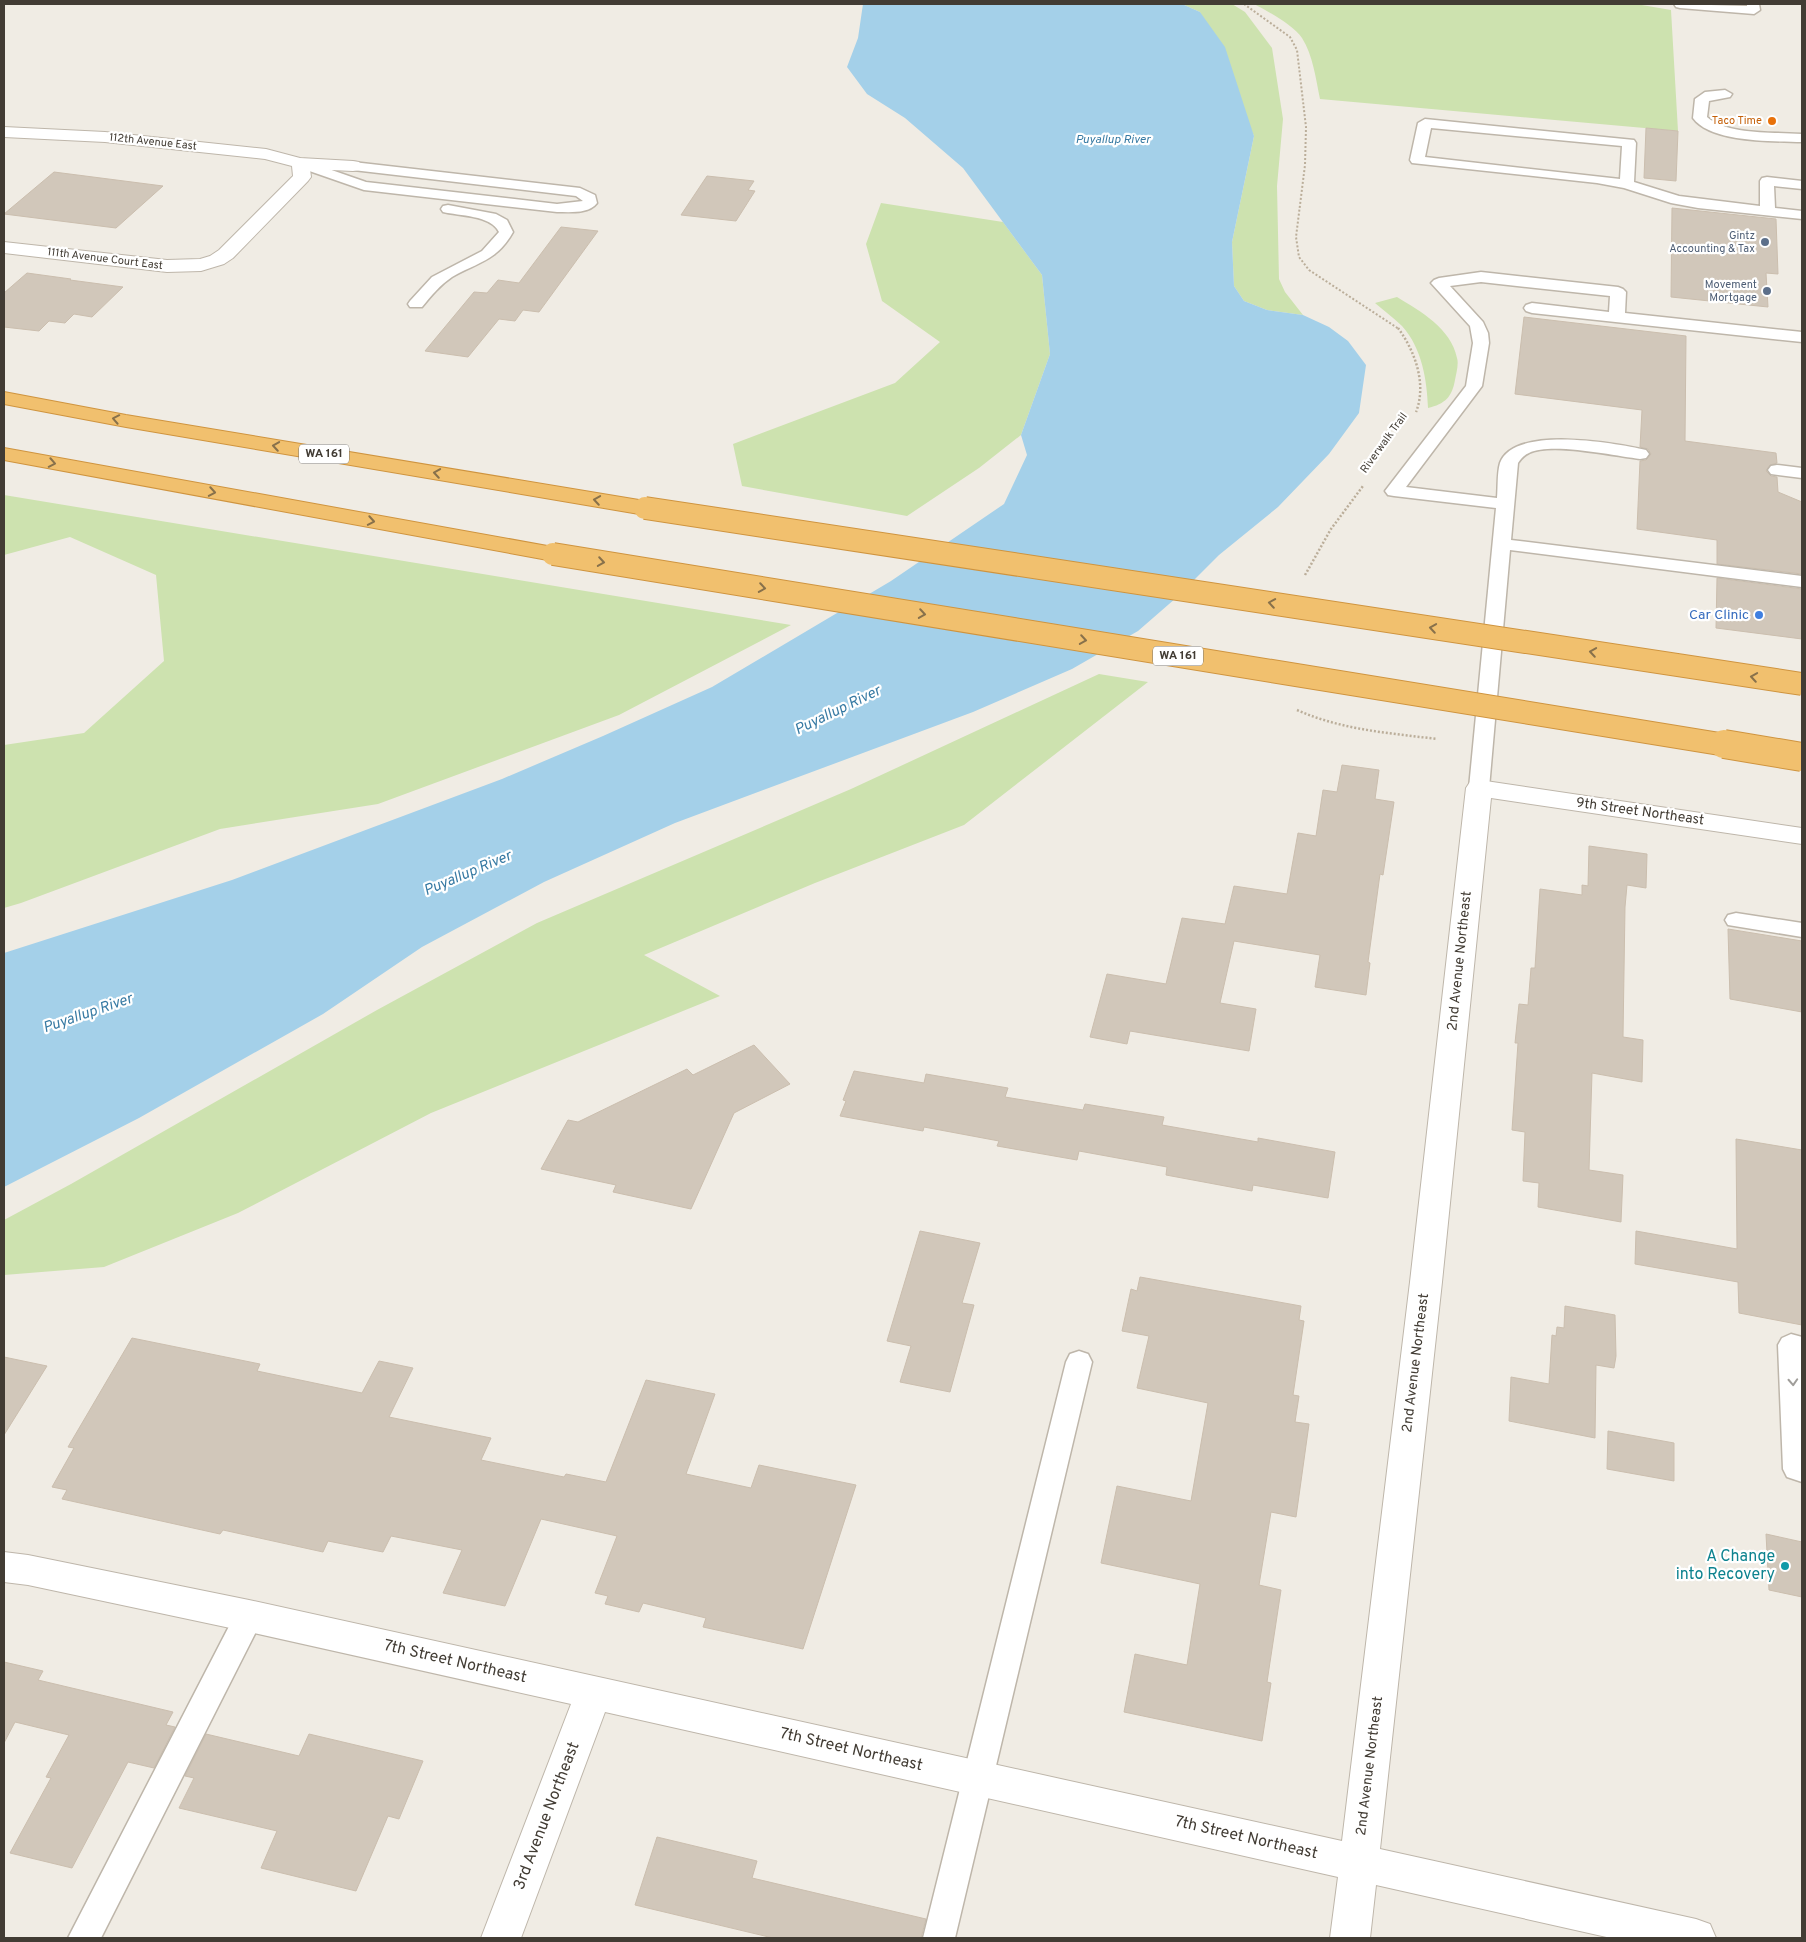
<svg xmlns="http://www.w3.org/2000/svg" width="1806" height="1942" font-family="Overpass,sans-serif">
<rect width="100%" height="100%" fill="#f0ece4"/>
<!-- green -->
<path fill="#cde2af" d="M 1182,4 L 1232,4 L 1245,12 L 1272,48 L 1283,119 L 1277,186 L 1279,279 L 1285,292 L 1303,315 L 1267,310 L 1244,301 L 1234,286 L 1232,242 L 1254,136 L 1200,12 Z
M 1254,4 L 1636,4 L 1671,10 L 1678,131 L 1320,99 C 1316,80 1313,55 1302,38 C 1293,25 1269,12 1254,4 Z
M 881,203 L 1003,222 L 1042,275 L 1050,354 L 1021,435 L 979,468 L 907,516 L 742,486 L 733,444 L 895,383 L 940,342 L 882,301 L 866,244 Z
M 1397,297 C 1420,311 1451,328 1457,358 C 1459,364 1456,374 1455,380 C 1452,397 1445,404 1428,408 C 1427,380 1422,348 1402,326 C 1394,318 1384,311 1375,303 Z
M 4,495 L 791,625 L 619,715 L 378,804 L 220,829 L 21,903 L 4,908 L 4,745 L 84,733 L 164,661 L 156,575 L 70,537 L 4,555 Z
M 1099,674 L 1148,682 L 964,825 L 815,883 L 644,955 L 720,996 L 431,1113 L 238,1213 L 104,1267 L 4,1275 L 4,1220 L 71,1184 L 377,1010 L 537,923 L 851,789 Z"/>
<!-- water -->
<path fill="#a4d0e9" d="M 863,4 L 1182,4 L 1200,12 L 1225,47 L 1254,136 L 1232,242 L 1234,286 L 1244,301 L 1267,310 L 1303,315 L 1329,327 L 1348,341 L 1366,365 L 1359,413 L 1329,454 L 1278,507 L 1219,555 L 1176,598 L 1138,631 L 1072,669 L 973,712 L 675,823 L 544,882 L 422,947 L 323,1014 L 139,1118 L 4,1187 L 4,953 L 232,880 L 502,779 L 603,736 L 712,687 L 891,581 L 1004,504 L 1027,455 L 1021,435 L 1050,354 L 1042,275 L 963,168 L 905,118 L 867,94 L 847,67 L 858,38 Z"/>
<!-- building -->
<path fill="#d1c7ba" stroke="#cbbeae" d="M 1646,128 L 1678,131 L 1676,181 L 1644,178 Z
M 54,172 L 163,186 L 116,228 L 4,214 Z
M 707,176 L 754,181 L 748,190 L 755,191 L 736,221 L 681,215 Z
M 1672,208 L 1776,219 L 1778,274 L 1766,273 L 1768,307 L 1671,297 Z
M 561,227 L 598,231 L 539,312 L 523,310 L 515,321 L 499,319 L 468,357 L 425,351 L 474,292 L 487,293 L 498,280 L 519,283 Z
M 27,273 L 71,279 L 70,280 L 123,287 L 92,317 L 74,314 L 65,323 L 49,321 L 39,331 L 4,327 L 4,293 Z
M 1524,317 L 1686,336 L 1685,441 L 1776,453 L 1777,463 L 1770,465 L 1766,471 L 1771,476 L 1777,477 L 1778,492 L 1802,502 L 1802,574 L 1717,564 L 1717,540 L 1637,529 L 1640,461 L 1646,460 L 1651,454 L 1648,449 L 1640,447 L 1642,410 L 1515,394 Z
M 1717,578 L 1802,589 L 1802,639 L 1716,628 Z
M 1342,765 L 1379,770 L 1375,799 L 1394,802 L 1383,875 L 1380,874 L 1368,962 L 1370,963 L 1366,995 L 1315,987 L 1320,955 L 1234,941 L 1220,1003 L 1256,1009 L 1249,1051 L 1130,1031 L 1127,1044 L 1090,1037 L 1107,974 L 1166,984 L 1182,918 L 1225,924 L 1234,886 L 1287,894 L 1298,833 L 1316,836 L 1323,790 L 1337,792 Z
M 1589,846 L 1647,854 L 1646,888 L 1627,885 L 1625,907 L 1623,1037 L 1643,1040 L 1642,1082 L 1592,1073 L 1589,1170 L 1623,1175 L 1621,1222 L 1538,1207 L 1539,1183 L 1523,1181 L 1525,1132 L 1512,1130 L 1518,1043 L 1515,1043 L 1519,1004 L 1528,1005 L 1531,968 L 1535,968 L 1540,889 L 1582,895 L 1582,885 L 1588,886 Z
M 1728,929 L 1802,941 L 1802,1012 L 1730,999 Z
M 754,1045 L 790,1084 L 734,1113 L 691,1209 L 613,1192 L 616,1185 L 541,1169 L 568,1120 L 578,1122 L 687,1069 L 693,1075 Z
M 854,1071 L 924,1083 L 926,1074 L 1008,1088 L 1005,1097 L 1083,1110 L 1085,1104 L 1164,1117 L 1162,1125 L 1258,1142 L 1258,1138 L 1335,1152 L 1328,1198 L 1253,1185 L 1252,1191 L 1166,1175 L 1167,1167 L 1079,1151 L 1077,1160 L 997,1146 L 999,1141 L 924,1127 L 923,1131 L 840,1116 L 846,1101 L 843,1100 Z
M 1736,1139 L 1802,1150 L 1802,1325 L 1739,1313 L 1738,1282 L 1635,1264 L 1636,1231 L 1737,1249 Z
M 920,1231 L 980,1243 L 962,1303 L 974,1305 L 950,1392 L 900,1382 L 911,1346 L 887,1341 Z
M 1140,1277 L 1301,1306 L 1299,1320 L 1304,1321 L 1293,1395 L 1299,1396 L 1295,1422 L 1309,1424 L 1296,1517 L 1271,1512 L 1259,1585 L 1281,1590 L 1267,1682 L 1271,1683 L 1262,1741 L 1124,1712 L 1135,1654 L 1187,1665 L 1200,1584 L 1101,1563 L 1117,1486 L 1191,1501 L 1208,1403 L 1137,1388 L 1149,1336 L 1122,1331 L 1131,1289 L 1137,1291 Z
M 1565,1306 L 1615,1315 L 1616,1356 L 1614,1368 L 1596,1365 L 1595,1438 L 1509,1421 L 1511,1377 L 1549,1384 L 1552,1335 L 1556,1336 L 1557,1327 L 1564,1328 Z
M 132,1338 L 260,1364 L 257,1371 L 362,1393 L 379,1361 L 413,1368 L 389,1417 L 491,1438 L 481,1460 L 564,1477 L 566,1474 L 606,1482 L 646,1380 L 715,1394 L 686,1474 L 751,1488 L 759,1465 L 856,1485 L 803,1649 L 703,1627 L 706,1618 L 643,1603 L 639,1612 L 605,1604 L 608,1596 L 595,1593 L 617,1536 L 541,1519 L 505,1606 L 443,1593 L 462,1550 L 391,1536 L 383,1552 L 328,1541 L 323,1552 L 223,1530 L 220,1534 L 62,1499 L 67,1490 L 52,1487 L 74,1448 L 68,1447 Z
M 4,1357 L 47,1366 L 4,1435 Z
M 1608,1431 L 1674,1443 L 1674,1481 L 1607,1469 Z
M 1766,1534 L 1802,1542 L 1802,1597 L 1769,1590 Z
M 4,1662 L 43,1671 L 38,1680 L 173,1712 L 166,1725 L 175,1727 L 154,1768 L 128,1762 L 72,1868 L 10,1853 L 51,1778 L 46,1777 L 69,1735 L 15,1722 L 4,1743 Z
M 206,1734 L 299,1756 L 309,1734 L 423,1761 L 399,1819 L 388,1816 L 356,1891 L 261,1868 L 277,1831 L 179,1808 L 194,1778 L 185,1776 Z
M 657,1837 L 757,1861 L 752,1878 L 926,1919 L 921,1938 L 773,1938 L 635,1905 Z"/>
<g fill="none" stroke-linecap="round" stroke-linejoin="round">
<defs>
<path id="service" d="M 1674,4 L 1747,6 L 1747,4 L 1759,4 L 1760,10 L 1754,14 L 1680,8 L 1676,7 Z
M 1725,90 L 1732,94 L 1730,97 L 1709,101 L 1707,117 C 1727,135 1775,132 1802,134 L 1802,142 C 1774,141 1711,143 1693,118 L 1695,99 L 1705,92 Z
M 1425,119 L 1634,140 L 1636,143 L 1634,182 L 1679,196 L 1760,206 L 1760,181 L 1762,178 L 1767,177 L 1802,181 L 1802,189 L 1774,186 L 1775,208 L 1802,211 L 1802,219 L 1698,208 L 1671,203 L 1624,188 L 1597,183 L 1412,163 L 1410,160 L 1418,123 ZM 1431,128 L 1622,146 L 1620,179 L 1425,157 Z
M 300,159 L 366,182 L 557,204 L 583,201 L 576,196 L 353,170 L 348,169 L 346,166 L 348,163 L 353,162 L 580,188 L 595,195 L 597,203 C 589,214 570,212 557,212 L 364,190 L 295,166 L 293,163 L 295,160 Z
M 448,205 L 496,214 L 507,220 L 513,232 C 497,261 478,262 452,277 C 440,285 431,296 422,307 L 410,307 L 408,304 L 410,301 L 432,277 L 482,251 L 499,232 C 491,215 459,216 443,212 L 441,209 L 443,206 Z
M 1481,272 L 1618,287 L 1623,289 L 1626,292 L 1625,313 L 1802,332 L 1802,342 L 1532,313 L 1526,311 L 1524,308 L 1526,305 L 1532,303 L 1609,312 L 1610,296 L 1481,282 L 1450,286 L 1483,322 L 1488,333 L 1489,343 L 1482,386 L 1406,487 L 1497,498 C 1498,487 1497,473 1500,463 C 1514,425 1615,443 1646,450 L 1649,454 L 1646,458 L 1640,459 C 1614,456 1552,442 1529,453 C 1524,455 1521,459 1518,463 L 1511,540 L 1802,576 L 1802,587 L 1510,550 L 1489,788 L 1486,793 L 1479,794 L 1472,793 L 1469,788 L 1496,508 L 1394,496 L 1388,495 L 1385,491 L 1466,386 L 1473,343 L 1470,326 L 1431,283 L 1434,280 L 1439,278 Z
M 1777,465 L 1802,468 L 1802,478 L 1771,474 L 1768,470 L 1771,466 Z
M 1736,913 L 1802,923 L 1802,937 L 1728,925 L 1725,920 L 1728,915 Z
M 1791,1334 L 1802,1337 L 1802,1482 L 1787,1477 L 1783,1469 L 1778,1345 L 1782,1338 Z
M 1079,1351 L 1088,1354 L 1092,1362 L 955,1938 L 923,1938 L 1066,1362 L 1070,1354 Z
M 249,1603 L 259,1607 L 264,1616 L 101,1938 L 68,1938 L 239,1607 Z"/>
<path id="minor" d="M 4,127 L 105,132 L 266,149 L 300,158 L 353,161 L 359,162 L 362,166 L 359,170 L 353,171 L 310,169 L 311,177 L 308,181 L 233,258 L 224,264 L 201,271 L 167,272 L 4,253 L 4,242 L 167,260 L 200,259 L 210,256 L 219,250 L 293,176 L 292,166 L 265,159 L 105,142 L 4,137 Z
M 1479,780 L 1802,828 L 1802,844 L 1491,798 L 1442,1282 L 1380,1849 L 1696,1919 L 1710,1924 L 1716,1938 L 1611,1938 L 1376,1885 L 1370,1938 L 1330,1938 L 1338,1877 L 605,1712 L 521,1938 L 481,1938 L 571,1704 L 249,1632 L 28,1585 L 4,1582 L 4,1552 L 28,1555 L 249,1600 L 1342,1841 L 1410,1282 L 1466,788 L 1470,782 Z"/>
<path id="motorway" d="M 4,392 L 126,415 L 645,501 L 653,503 L 656,508 L 653,513 L 645,515 L 126,427 L 4,404 Z
M 4,448 L 553,547 L 561,549 L 564,554 L 561,559 L 553,561 L 4,460 Z"/>
</defs>
<!-- service casing -->
<use href="#service" stroke="#beb6aa" stroke-width="3"/>
<!-- minor casing -->
<use href="#minor" stroke="#beb6aa" stroke-width="2"/>
<!-- motorway casing -->
<use href="#motorway" stroke="#cf943f" stroke-width="2"/>
<!-- path-far1 -->
<path stroke="#bbae9a" stroke-width="2" stroke-dasharray="2 2" stroke-linecap="butt" d="M 1244,4 L 1290,37 L 1297,50 L 1306,127 L 1305,165 L 1296,237 L 1299,257 L 1309,270 L 1399,329"/>
<!-- path -->
<path stroke="#bbae9a" stroke-width="2.5" stroke-dasharray="2 2" stroke-linecap="butt" d="M 1398,328 C 1415,351 1427,384 1416,412
M 1305,575 L 1331,529 L 1363,486
M 1297,710 C 1342,730 1389,733 1437,739"/>
<!-- service -->
<use href="#service" fill="#fff" fill-rule="evenodd"/>
<!-- minor -->
<use href="#minor" fill="#fff" fill-rule="evenodd"/>
<!-- motorway -->
<use href="#motorway" fill="#f1c06e" fill-rule="evenodd"/>
<defs>
<path id="motorway-bridge-far1" d="M 645,508 L 1802,684
M 553,554 L 1732,746"/>
<path id="motorway-bridge" d="M 1724,744 L 1802,757"/>
</defs>
<!-- motorway-bridge-far1 casing -->
<use href="#motorway-bridge-far1" stroke="#cf943f" stroke-width="24" stroke-linecap="butt"/>
<!-- motorway-bridge casing -->
<use href="#motorway-bridge" stroke="#cf943f" stroke-width="30" stroke-linecap="butt"/>
<!-- motorway-bridge-far1 -->
<use href="#motorway-bridge-far1" stroke="#f1c06e" stroke-width="22"/>
<!-- motorway-bridge -->
<use href="#motorway-bridge" stroke="#f1c06e" stroke-width="28"/>
</g>
<!-- one-way arrows -->
<defs><path id="oneway-chevron" d="M-2-3.5L2.5 0L-2 3.5" fill="none" stroke-width="1.6" stroke-linecap="round" stroke-linejoin="round" transform="scale(1.25)"/></defs>
<g stroke="#88714b">
<use href="#oneway-chevron" transform="translate(116 419) rotate(-169)"/>
<use href="#oneway-chevron" transform="translate(276 446) rotate(-171)"/>
<use href="#oneway-chevron" transform="translate(52 463) rotate(11)"/>
<use href="#oneway-chevron" transform="translate(437 473) rotate(-171)"/>
<use href="#oneway-chevron" transform="translate(212 492) rotate(10)"/>
<use href="#oneway-chevron" transform="translate(597 500) rotate(-171)"/>
<use href="#oneway-chevron" transform="translate(371 521) rotate(10)"/>
<use href="#oneway-chevron" transform="translate(601 562) rotate(9)"/>
<use href="#oneway-chevron" transform="translate(762 588) rotate(9)"/>
<use href="#oneway-chevron" transform="translate(1272 603) rotate(-171)"/>
<use href="#oneway-chevron" transform="translate(922 614) rotate(9)"/>
<use href="#oneway-chevron" transform="translate(1433 628) rotate(-171)"/>
<use href="#oneway-chevron" transform="translate(1083 640) rotate(9)"/>
<use href="#oneway-chevron" transform="translate(1593 652) rotate(-171)"/>
<use href="#oneway-chevron" transform="translate(1754 677) rotate(-171)"/>
</g>
<use stroke="#a09e9a" href="#oneway-chevron" transform="translate(1793 1382) rotate(87)"/>
<!-- markers -->
<circle fill="#e8710a" stroke="#fff" stroke-width="2" cx="1772" cy="121" r="5"/>
<g fill="#5c6f8a" stroke="#fff" stroke-width="2">
<circle cx="1765" cy="242" r="5"/>
<circle cx="1767" cy="291" r="5"/>
</g>
<circle fill="#3f7fe0" stroke="#fff" stroke-width="2" cx="1759" cy="615" r="5"/>
<circle fill="#0f9aa8" stroke="#fff" stroke-width="2" cx="1785" cy="1566" r="5"/>
<g text-anchor="middle" dominant-baseline="central" stroke-width="4.5" stroke-linejoin="round" paint-order="stroke">
<!-- far-food labels -->
<g font-size="11" fill="#c56008" stroke="#fff" text-anchor="end">
<text x="1762" y="121">Taco Time</text>
</g>
<!-- far-street labels -->
<g font-size="11" fill="#423c34" stroke="#fff">
<text transform="translate(153 142) rotate(6)">112th Avenue East</text>
<text transform="translate(105 259) rotate(7)">111th Avenue Court East</text>
<text transform="translate(1384 443) rotate(-54)">Riverwalk Trail</text>
</g>
<!-- far-service labels -->
<g font-size="11" fill="#4e5e75" stroke="#fff" text-anchor="end">
<text x="1755" y="236">Gintz<tspan x="1755" dy="13">Accounting &amp; Tax</tspan></text>
<text x="1757" y="285">Movement<tspan x="1757" dy="13">Mortgage</tspan></text>
</g>
<!-- far-water labels -->
<g font-size="12" font-style="italic" fill="#377aa3" stroke="#fff">
<text x="1113" y="140">Puyallup River</text>
</g>
<!-- shield labels -->
<g fill="#fff" stroke="#7b7671" stroke-width="1">
<rect x="299" y="444.5" width="50" height="19" rx="4"/>
<rect x="1153" y="646.5" width="50" height="19" rx="4"/>
</g>
<g font-size="12" font-weight="bold" fill="#423c34">
<text x="324" y="454">WA 161</text>
<text x="1178" y="656">WA 161</text>
</g>
<!-- shop labels -->
<g font-size="14" fill="#366cbe" stroke="#fff" text-anchor="end">
<text x="1749" y="615">Car Clinic</text>
</g>
<!-- street labels -->
<g font-size="14" fill="#423c34" stroke="#fff">
<text transform="translate(1640 812) rotate(8)">9th Street Northeast</text>
<text transform="translate(1460 961) rotate(-84)">2nd Avenue Northeast</text>
<text transform="translate(1416 1363) rotate(-83)">2nd Avenue Northeast</text>
<text transform="translate(1370 1766) rotate(-83)">2nd Avenue Northeast</text>
</g>
<!-- water labels -->
<g font-size="15" font-style="italic" fill="#377aa3" stroke="#fff">
<text transform="translate(838 711) rotate(-26)">Puyallup River</text>
<text transform="translate(468 874) rotate(-23)">Puyallup River</text>
<text transform="translate(88 1014) rotate(-19)">Puyallup River</text>
</g>
<!-- near-culture labels -->
<g font-size="16" fill="#0d838f" stroke="#fff" text-anchor="end">
<text x="1775" y="1557">A Change<tspan x="1775" dy="18">into Recovery</tspan></text>
</g>
<!-- near-street labels -->
<g font-size="16" fill="#423c34" stroke="#fff">
<text transform="translate(455 1662) rotate(13)">7th Street Northeast</text>
<text transform="translate(851 1750) rotate(13)">7th Street Northeast</text>
<text transform="translate(547 1816) rotate(-69)">3rd Avenue Northeast</text>
<text transform="translate(1246 1838) rotate(13)">7th Street Northeast</text>
</g>
</g>
<!-- border -->
<rect width="1806" height="1942" fill="none" stroke="#423c34" stroke-width="10"/>
</svg>
